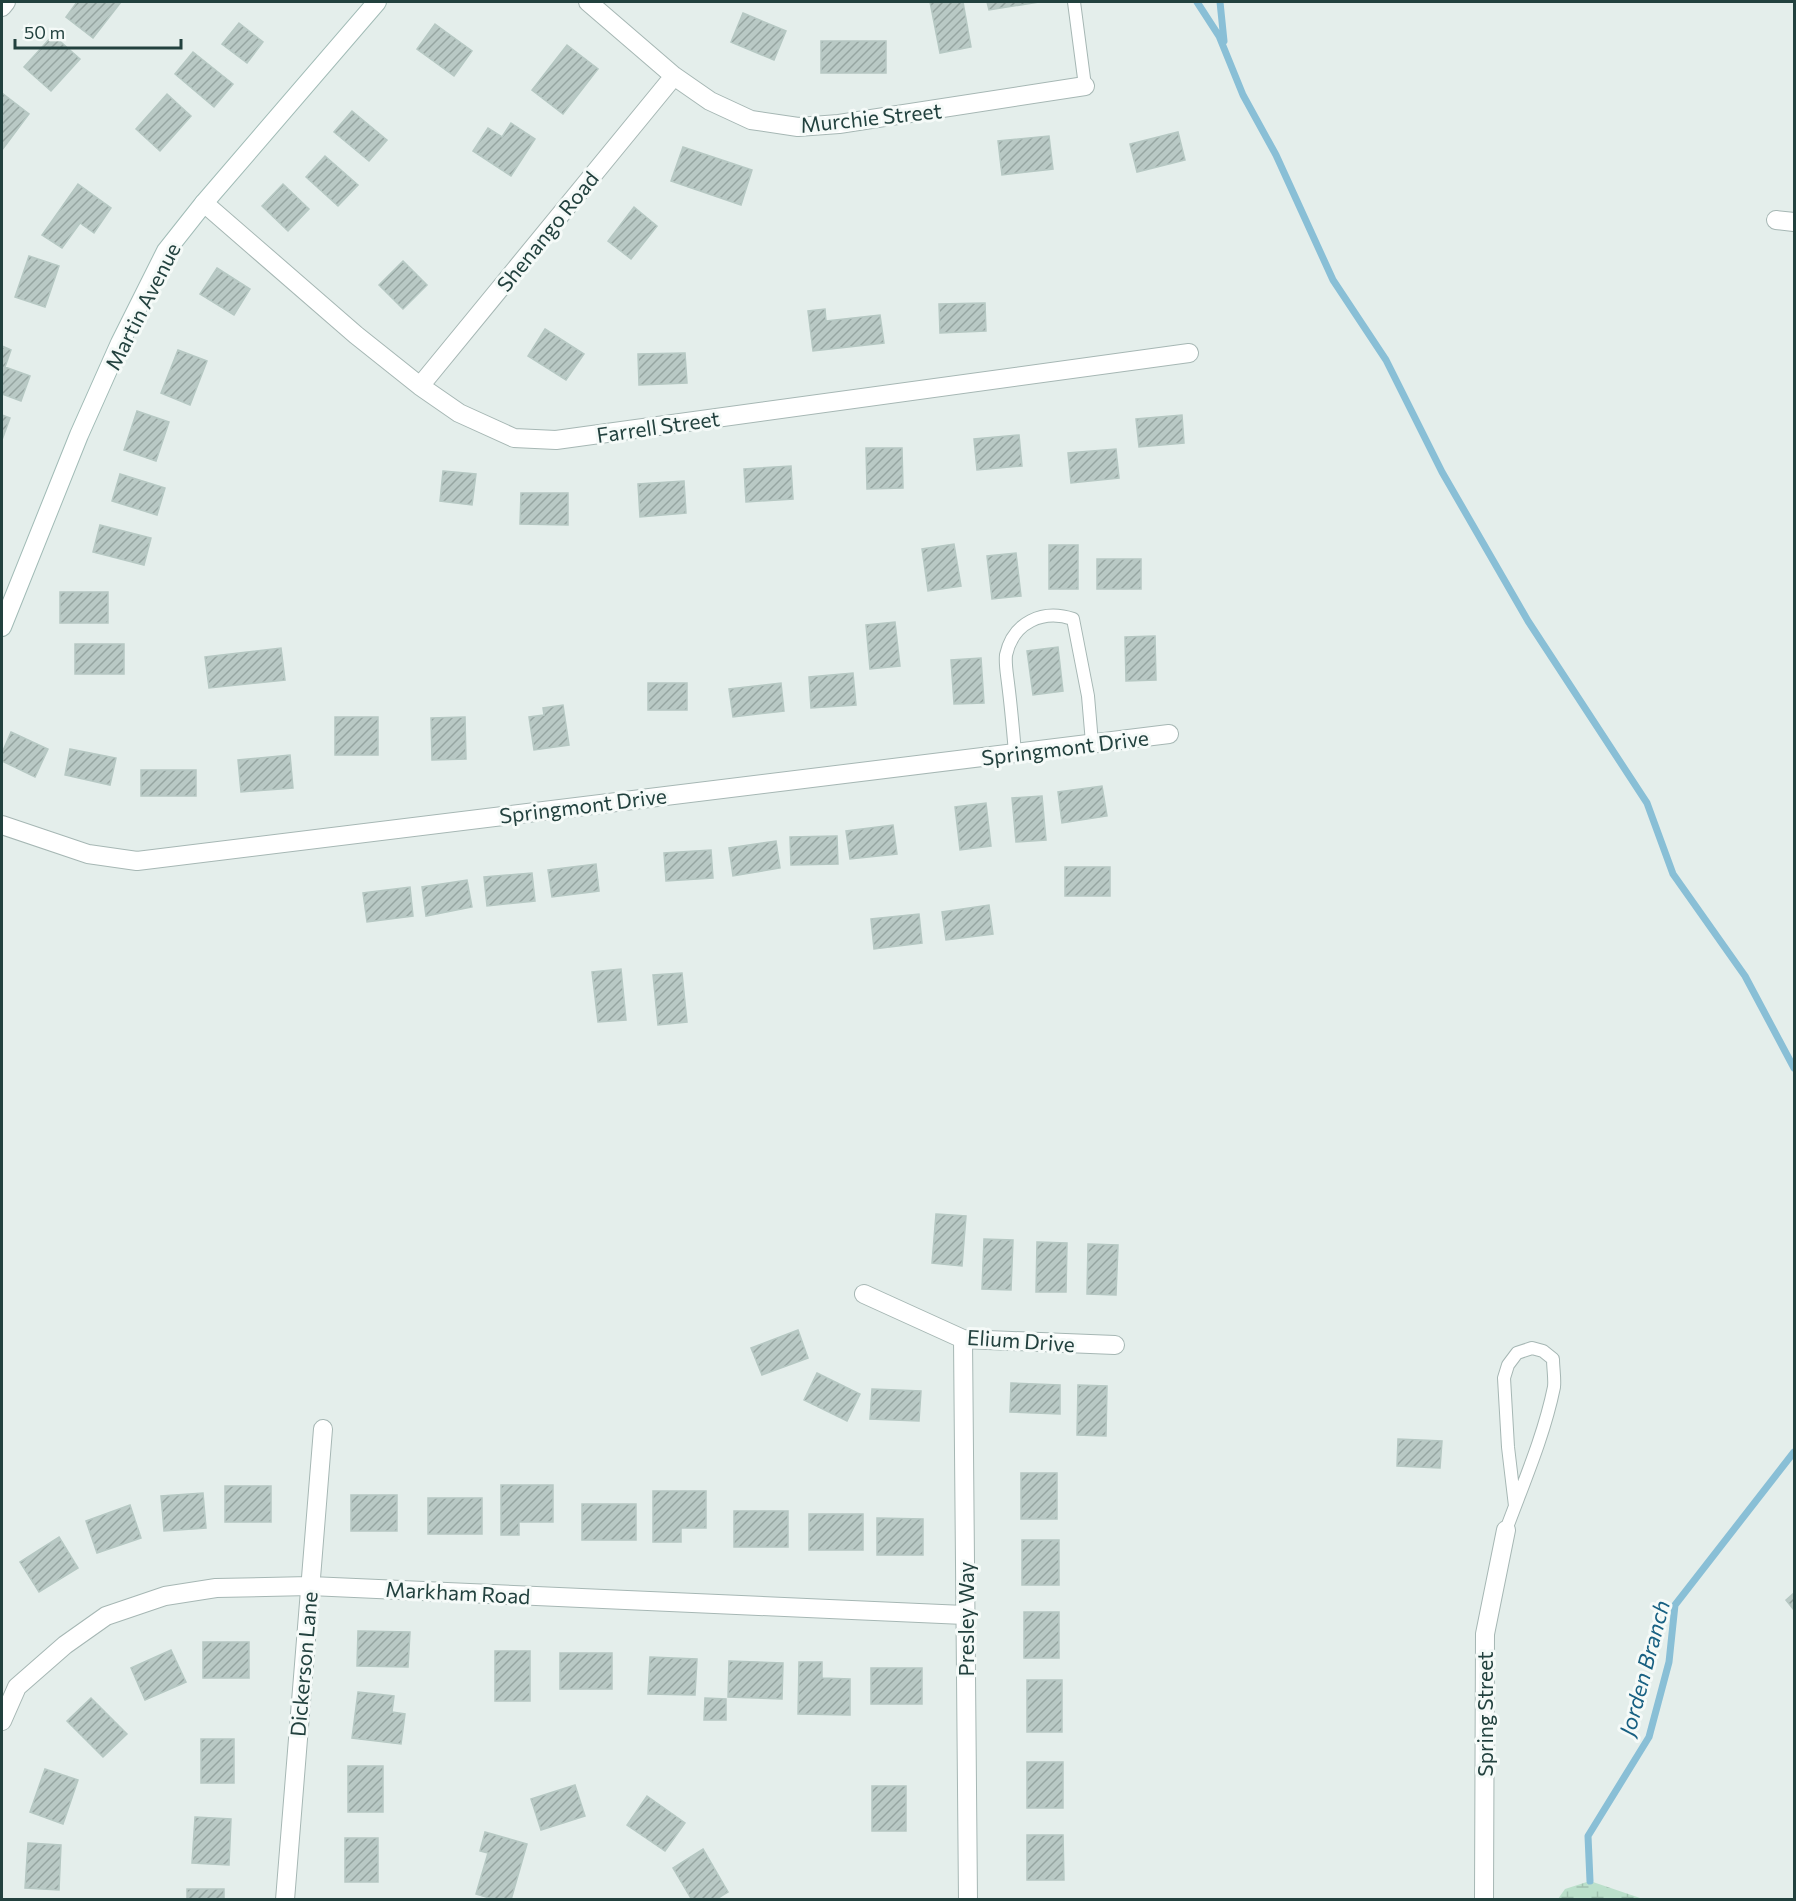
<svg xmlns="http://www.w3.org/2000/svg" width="1796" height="1901" font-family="Commissioner,sans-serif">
<defs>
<pattern id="wetland-marsh" width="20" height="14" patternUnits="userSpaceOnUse" patternTransform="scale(1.5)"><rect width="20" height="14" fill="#bbe0cb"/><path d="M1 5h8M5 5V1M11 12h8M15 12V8" fill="none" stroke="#a0c1af"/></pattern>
<pattern id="building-hatch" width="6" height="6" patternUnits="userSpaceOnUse" patternTransform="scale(1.5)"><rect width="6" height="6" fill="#b9c9c5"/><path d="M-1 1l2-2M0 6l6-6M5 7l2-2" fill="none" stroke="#96a5a1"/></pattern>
</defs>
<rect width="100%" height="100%" fill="#e4eeeb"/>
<!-- wetland -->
<path fill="url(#wetland-marsh)" d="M 1590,1881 L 1643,1899 L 1558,1899 L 1565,1889 Z"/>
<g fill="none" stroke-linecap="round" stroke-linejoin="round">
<!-- stream -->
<path stroke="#89bfd6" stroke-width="7" d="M 1197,2 L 1219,36 L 1243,95 L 1276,155 L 1333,280 L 1386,360 L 1442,472 L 1528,621 L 1647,803 L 1673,874 L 1745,976 L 1794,1068
M 1220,2 L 1224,41
M 1590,1881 L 1588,1836 L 1649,1737 L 1669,1662 L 1675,1605 L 1794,1452"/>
</g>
<!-- building -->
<path fill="url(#building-hatch)" stroke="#b6c8c3" stroke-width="1.5" d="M 77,2 L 121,2 L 93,38 L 66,17 Z
M 930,2 L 963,2 L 971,47 L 940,53 Z
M 987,2 L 1039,2 L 989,10 Z
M 743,13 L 786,31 L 774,60 L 731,42 Z
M 239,23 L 263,42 L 247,63 L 222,44 Z
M 435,24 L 472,51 L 454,76 L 417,49 Z
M 53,35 L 80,59 L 51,91 L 24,67 Z
M 821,41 L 886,41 L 886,73 L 821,73 Z
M 567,45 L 598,69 L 563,114 L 532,90 Z
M 193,52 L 233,84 L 214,107 L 175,74 Z
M 2,93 L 29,114 L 2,150 Z
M 167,94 L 191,116 L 160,151 L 136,129 Z
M 352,111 L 387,140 L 369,161 L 334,132 Z
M 511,123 L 535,139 L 511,176 L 473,151 L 488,128 L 502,137 Z
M 1178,132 L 1185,160 L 1137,172 L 1130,144 Z
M 1049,136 L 1053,169 L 1002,175 L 998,141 Z
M 683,147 L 752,170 L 741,205 L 671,181 Z
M 325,156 L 358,185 L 338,206 L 306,177 Z
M 78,184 L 111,208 L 94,233 L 80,223 L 62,248 L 42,235 Z
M 283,184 L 309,209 L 288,231 L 262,206 Z
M 634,207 L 657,226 L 631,259 L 608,241 Z
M 29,256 L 59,266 L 45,307 L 15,297 Z
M 403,261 L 427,285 L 403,309 L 379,285 Z
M 217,268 L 250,289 L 234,315 L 200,294 Z
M 985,303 L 986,331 L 940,333 L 939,304 Z
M 825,309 L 826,321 L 880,315 L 884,343 L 813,351 L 808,311 Z
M 545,329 L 584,354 L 566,380 L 528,356 Z
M 2,346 L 11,350 L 5,367 L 30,376 L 21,401 L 2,394 Z
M 178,350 L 207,361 L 190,405 L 161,393 Z
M 685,353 L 687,383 L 639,385 L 638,354 Z
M 137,411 L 169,422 L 156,461 L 124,450 Z
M 2,415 L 10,418 L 2,440 Z
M 1182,415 L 1184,443 L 1139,447 L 1136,419 Z
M 1019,435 L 1022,466 L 977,470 L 974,439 Z
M 866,448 L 902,448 L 903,488 L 867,489 Z
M 1116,449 L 1119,478 L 1071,483 L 1068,453 Z
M 791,466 L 793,499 L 746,502 L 744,469 Z
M 443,471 L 476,474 L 472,505 L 440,501 Z
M 120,474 L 165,488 L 157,515 L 112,501 Z
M 684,481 L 686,513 L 640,517 L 638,484 Z
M 521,493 L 568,493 L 568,525 L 520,524 Z
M 100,525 L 151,538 L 144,565 L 93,552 Z
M 954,544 L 961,586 L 928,591 L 922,549 Z
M 1049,545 L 1078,545 L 1078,589 L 1049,589 Z
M 1016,553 L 1021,596 L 992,599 L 987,556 Z
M 1097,559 L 1141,559 L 1141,589 L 1097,589 Z
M 60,592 L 108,592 L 108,623 L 60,623 Z
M 895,622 L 900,666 L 870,669 L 866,625 Z
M 1155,636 L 1156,680 L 1126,681 L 1125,637 Z
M 75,644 L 124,644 L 124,674 L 75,674 Z
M 1058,647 L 1063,691 L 1033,695 L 1027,651 Z
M 281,648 L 285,680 L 209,688 L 205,657 Z
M 981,658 L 984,703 L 954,704 L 951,660 Z
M 853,673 L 856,705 L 811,708 L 809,677 Z
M 648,683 L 687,683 L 687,710 L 648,710 Z
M 781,683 L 784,711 L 733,717 L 729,689 Z
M 563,705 L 569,745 L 534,750 L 529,717 L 544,715 L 543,708 Z
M 335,717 L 378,717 L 378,755 L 335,755 Z
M 465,717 L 466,759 L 432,760 L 431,718 Z
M 11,732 L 48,749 L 35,777 L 2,761 L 2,753 Z
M 70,749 L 116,758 L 110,785 L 65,775 Z
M 290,755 L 293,788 L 241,792 L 238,760 Z
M 141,770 L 196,770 L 196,796 L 141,796 Z
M 1102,786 L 1107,816 L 1062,823 L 1058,792 Z
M 1042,796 L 1046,840 L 1016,842 L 1012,798 Z
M 986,803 L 991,846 L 960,850 L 955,807 Z
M 893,825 L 897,854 L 850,859 L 846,831 Z
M 837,836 L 838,864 L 791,865 L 790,837 Z
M 776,841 L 780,868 L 733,876 L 729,848 Z
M 711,850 L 713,878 L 666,881 L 664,853 Z
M 596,864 L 599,891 L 552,897 L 548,870 Z
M 1065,867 L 1110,867 L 1110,896 L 1065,896 Z
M 532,873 L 535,901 L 487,906 L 484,877 Z
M 467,880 L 472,907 L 426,916 L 422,887 Z
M 410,887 L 413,916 L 367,922 L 363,893 Z
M 989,905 L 993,934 L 946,940 L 942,912 Z
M 919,914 L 922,943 L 874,949 L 871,919 Z
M 621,969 L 626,1020 L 598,1022 L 592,972 Z
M 682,973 L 687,1022 L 658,1025 L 653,975 Z
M 936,1214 L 966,1216 L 962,1266 L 932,1263 Z
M 984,1239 L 1013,1240 L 1011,1290 L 982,1289 Z
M 1037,1242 L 1067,1243 L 1066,1292 L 1036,1292 Z
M 1088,1244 L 1118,1245 L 1116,1295 L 1087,1294 Z
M 798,1330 L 808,1358 L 762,1375 L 751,1348 Z
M 817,1373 L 860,1394 L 847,1421 L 804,1400 Z
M 1011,1383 L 1060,1385 L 1060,1414 L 1010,1412 Z
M 1078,1385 L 1107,1386 L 1106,1436 L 1077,1435 Z
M 872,1389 L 921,1391 L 919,1421 L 870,1419 Z
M 1398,1439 L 1442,1441 L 1440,1468 L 1397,1466 Z
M 1021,1473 L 1057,1473 L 1057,1519 L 1021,1519 Z
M 501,1485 L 553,1485 L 553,1522 L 519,1522 L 519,1535 L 501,1535 Z
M 225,1486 L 271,1486 L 271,1522 L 225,1522 Z
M 653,1491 L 706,1491 L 706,1528 L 681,1528 L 681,1542 L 653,1542 Z
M 203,1493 L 206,1528 L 164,1531 L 161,1496 Z
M 351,1495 L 397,1495 L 397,1531 L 351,1531 Z
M 428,1498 L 482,1498 L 482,1534 L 428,1534 Z
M 582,1504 L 636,1504 L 636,1540 L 582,1540 Z
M 130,1505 L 141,1538 L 97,1553 L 86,1521 Z
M 734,1511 L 788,1511 L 788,1547 L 734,1547 Z
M 809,1514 L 863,1514 L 863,1550 L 809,1550 Z
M 877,1518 L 923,1519 L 923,1555 L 877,1555 Z
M 59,1537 L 78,1568 L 39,1592 L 20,1562 Z
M 1022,1540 L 1059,1540 L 1059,1585 L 1022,1585 Z
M 1794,1593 L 1794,1610 L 1786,1600 Z
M 1024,1612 L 1059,1612 L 1059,1658 L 1024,1658 Z
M 358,1631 L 410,1632 L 408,1667 L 357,1666 Z
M 203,1642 L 249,1642 L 249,1678 L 203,1678 Z
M 171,1650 L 186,1682 L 145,1700 L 131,1668 Z
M 495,1651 L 530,1651 L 530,1701 L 495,1701 Z
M 560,1653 L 612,1653 L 612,1689 L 560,1689 Z
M 650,1657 L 697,1659 L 695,1695 L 648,1694 Z
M 729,1661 L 783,1663 L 782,1699 L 728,1697 Z
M 799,1662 L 822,1662 L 822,1678 L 850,1679 L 850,1715 L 798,1714 Z
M 871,1668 L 922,1668 L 922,1704 L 871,1704 Z
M 1027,1680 L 1062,1680 L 1062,1732 L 1027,1732 Z
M 358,1692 L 394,1696 L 392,1712 L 405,1714 L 401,1744 L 352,1738 Z
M 91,1698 L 127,1734 L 103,1757 L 67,1721 Z
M 705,1698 L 726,1699 L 726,1720 L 704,1720 Z
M 201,1739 L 234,1739 L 234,1783 L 201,1783 Z
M 1027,1762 L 1063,1762 L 1063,1808 L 1027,1808 Z
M 348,1766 L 383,1766 L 383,1812 L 348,1812 Z
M 45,1769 L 78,1780 L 63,1824 L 30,1812 Z
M 575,1785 L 585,1816 L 541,1830 L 531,1799 Z
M 872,1786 L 906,1786 L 906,1831 L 872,1831 Z
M 647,1796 L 685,1823 L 665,1851 L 627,1825 Z
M 195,1817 L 231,1819 L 229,1865 L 192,1863 Z
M 485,1832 L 527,1844 L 511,1900 L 496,1900 L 476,1894 L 488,1853 L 480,1851 Z
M 1027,1835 L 1063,1835 L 1064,1880 L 1027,1880 Z
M 345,1838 L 378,1838 L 378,1882 L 345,1882 Z
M 28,1843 L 61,1845 L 59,1890 L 25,1888 Z
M 703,1849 L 728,1892 L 715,1900 L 692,1900 L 673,1868 Z
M 187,1889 L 224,1889 L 224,1900 L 187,1900 Z"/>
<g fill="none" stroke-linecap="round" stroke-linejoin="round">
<defs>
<path id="lane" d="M 1074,2 L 1085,86
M 1015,753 C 1013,729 1011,706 1008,683 C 1007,674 1005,664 1006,655 C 1013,622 1043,609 1073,619 L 1088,696 L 1092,743
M 1506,1530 C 1523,1484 1544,1436 1554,1387 C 1555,1379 1553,1368 1553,1359 L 1543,1351 L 1532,1348 L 1517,1353 L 1508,1365 L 1504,1378 L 1508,1447 L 1515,1506"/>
<path id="street" d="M 588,2 L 674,76 L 710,101 L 751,120 L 798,127 L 839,124 L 1085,86
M 2,7 L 6,2
M 204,203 L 356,335 L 420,386 L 459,413 L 514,438 L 556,440 L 1189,353
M 1776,220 L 1794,222
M 420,386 L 674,76
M 2,825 L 88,854 L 137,861 L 1169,734
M 864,1294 L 963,1339 L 1115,1345
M 963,1339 L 968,1900
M 2,1721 L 17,1687 L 65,1645 L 106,1616 L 165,1596 L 216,1588 L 310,1586 L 964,1615
M 285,1900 L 323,1429
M 1484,1900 L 1485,1634 L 1506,1530"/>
<path id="secondary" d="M 2,627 L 79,435 L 120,343 L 166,251 L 204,203 L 377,2"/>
</defs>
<!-- lane casing -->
<use href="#lane" stroke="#a6b7b4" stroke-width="14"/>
<!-- street casing -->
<use href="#street" stroke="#a6b7b4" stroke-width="20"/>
<!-- secondary casing -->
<use href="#secondary" stroke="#a1bbb6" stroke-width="20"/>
<!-- lane -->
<use href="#lane" stroke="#fff" stroke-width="12"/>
<!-- street -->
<use href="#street" stroke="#fff" stroke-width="18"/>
<!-- secondary -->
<use href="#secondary" stroke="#fff" stroke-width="18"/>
</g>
<g text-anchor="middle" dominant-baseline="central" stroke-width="6" stroke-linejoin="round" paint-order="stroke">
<!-- street labels -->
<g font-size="21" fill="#22413e" stroke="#f5faf8">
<text transform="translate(871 117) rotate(-6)">Murchie Street</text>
<text transform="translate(547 231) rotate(-51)">Shenango Road</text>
<text transform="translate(142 306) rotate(-63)">Martin Avenue</text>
<text transform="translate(658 426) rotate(-8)">Farrell Street</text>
<text transform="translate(1065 747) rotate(-7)">Springmont Drive</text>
<text transform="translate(583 805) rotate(-7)">Springmont Drive</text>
<text transform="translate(1021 1340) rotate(4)">Elium Drive</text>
<text transform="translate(458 1592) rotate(3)">Markham Road</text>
<text transform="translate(965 1619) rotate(-90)">Presley Way</text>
<text transform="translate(303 1664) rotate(-85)">Dickerson Lane</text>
<text transform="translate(1484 1714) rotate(-90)">Spring Street</text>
</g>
<!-- water labels -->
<g font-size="22" font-style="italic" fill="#176082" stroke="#f5faf8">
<text transform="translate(1644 1668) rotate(-75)">Jorden Branch</text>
</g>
</g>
<!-- border -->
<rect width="1796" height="1901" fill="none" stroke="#22413e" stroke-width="6"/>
<!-- scale -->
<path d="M15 39v9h166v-9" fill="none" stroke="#22413e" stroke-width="3"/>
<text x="24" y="39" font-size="18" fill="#22413e" stroke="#f5faf8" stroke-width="4.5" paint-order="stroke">50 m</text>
</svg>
